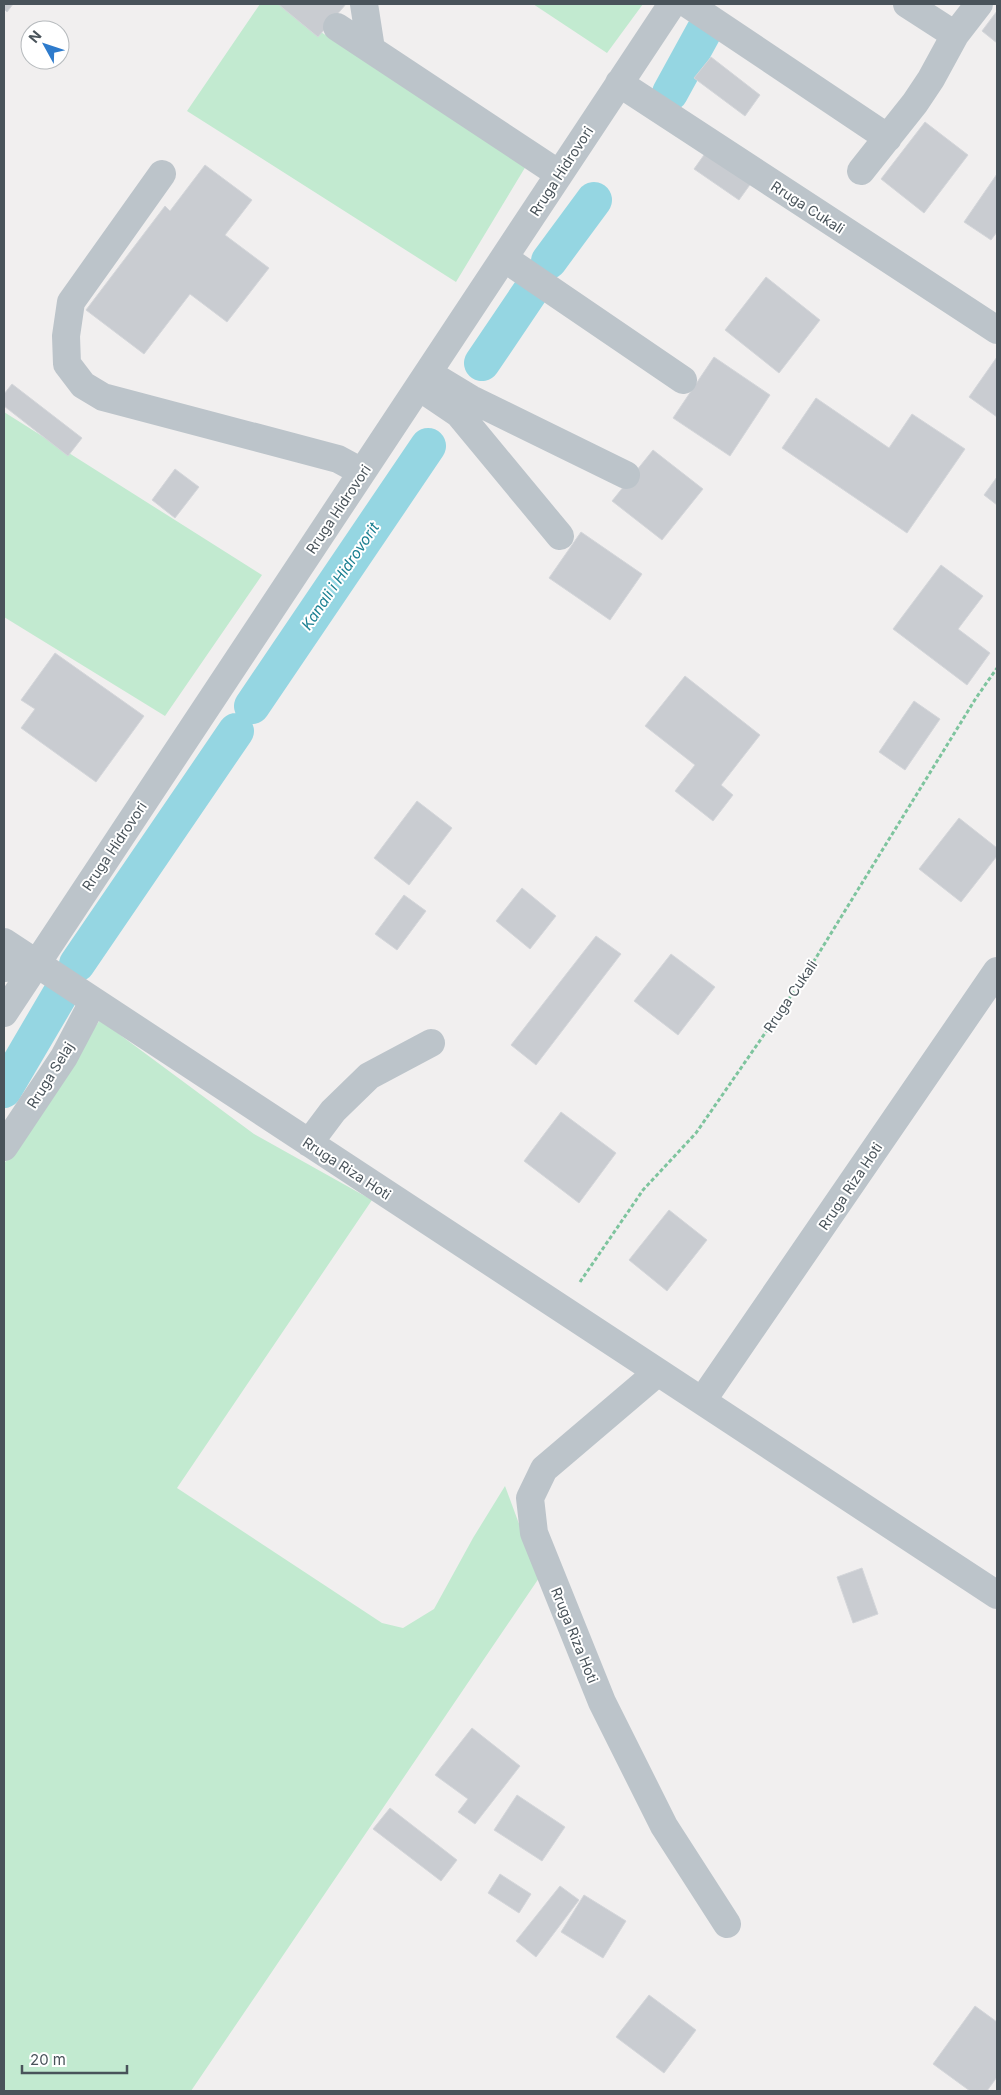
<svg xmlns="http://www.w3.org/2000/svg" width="1001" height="2095" font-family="Inter,sans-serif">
<rect width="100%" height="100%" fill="#f1efef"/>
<!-- green -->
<path fill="#c2ead0" d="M 260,4 L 278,4 L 526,166 L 456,282 L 187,111 Z
M 533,4 L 643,4 L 607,53 Z
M 4,412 L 262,575 L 165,716 L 4,617 Z
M 100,1020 L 254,1134 L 372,1200 L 177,1488 L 382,1623 L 403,1628 L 434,1609 L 473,1538 L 505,1486 L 539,1578 L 191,2091 L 4,2091 L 4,1164 L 64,1071 Z"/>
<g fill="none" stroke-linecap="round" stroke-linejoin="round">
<!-- canal -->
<path stroke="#95d6e2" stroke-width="36" d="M 670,93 L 704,31
M 549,261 L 594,200
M 482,363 L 532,289
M 252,706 L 428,446
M 77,964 L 236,731
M 4,1090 L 62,991"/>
</g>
<!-- building -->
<path fill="#c9ccd1" stroke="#d4d6da" d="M 4,4 L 13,4 L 7,12 L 4,9 Z
M 278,4 L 346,4 L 318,37 Z
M 997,11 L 997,43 L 982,31 Z
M 711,57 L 760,95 L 745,116 L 694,78 Z
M 925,122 L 968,155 L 924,213 L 881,179 Z
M 709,148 L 754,179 L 739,200 L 694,169 Z
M 205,165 L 252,200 L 225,235 L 269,268 L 227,322 L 190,294 L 144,354 L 86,310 L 165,206 L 170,211 Z
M 997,174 L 997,232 L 991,240 L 964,222 Z
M 766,277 L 820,320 L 779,373 L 725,330 Z
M 714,357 L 770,395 L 730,456 L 673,418 Z
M 997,357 L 997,417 L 969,397 Z
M 12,384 L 82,438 L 68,456 L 4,406 L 4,394 Z
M 816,398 L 889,448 L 912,414 L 965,449 L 907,533 L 782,448 Z
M 653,450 L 703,489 L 662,540 L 612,501 Z
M 175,469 L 199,487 L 175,518 L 152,500 Z
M 997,477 L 997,505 L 984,495 Z
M 581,532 L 642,574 L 610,620 L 549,578 Z
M 941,565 L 983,596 L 958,629 L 990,653 L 967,685 L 893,629 Z
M 55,653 L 144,716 L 96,782 L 21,728 L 35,709 L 21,700 Z
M 685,676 L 760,735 L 721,785 L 733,795 L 713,821 L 675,791 L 695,765 L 645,726 Z
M 914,701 L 940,719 L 905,770 L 879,752 Z
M 417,801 L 452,828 L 409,885 L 374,858 Z
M 959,818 L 997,848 L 997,856 L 961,902 L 919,869 Z
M 522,888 L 556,916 L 530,949 L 496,921 Z
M 404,895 L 426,911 L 397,950 L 375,934 Z
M 596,936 L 621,954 L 536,1065 L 511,1045 Z
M 671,954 L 715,987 L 678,1035 L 634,1001 Z
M 561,1112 L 616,1153 L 579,1203 L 524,1161 Z
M 669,1210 L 707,1240 L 667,1291 L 629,1260 Z
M 862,1568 L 878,1614 L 853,1623 L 837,1577 Z
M 472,1728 L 520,1766 L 475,1824 L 458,1812 L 468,1799 L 435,1775 Z
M 517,1795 L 565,1827 L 542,1861 L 494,1830 Z
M 390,1808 L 457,1860 L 441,1881 L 373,1829 Z
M 500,1874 L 531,1894 L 519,1913 L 488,1893 Z
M 560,1886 L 579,1900 L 536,1957 L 516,1941 Z
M 584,1895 L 626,1921 L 603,1958 L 561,1932 Z
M 649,1995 L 696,2030 L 664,2073 L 616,2037 Z
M 975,2006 L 997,2022 L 997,2077 L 987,2091 L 970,2091 L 933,2064 Z"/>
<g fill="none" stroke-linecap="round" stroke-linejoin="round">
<!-- path -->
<path stroke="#7ec49e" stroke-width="3" stroke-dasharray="4 2.5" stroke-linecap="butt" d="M 580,1282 L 643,1190 L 696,1133 L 806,974 L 976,698 L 997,668"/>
<!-- minor -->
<path stroke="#bcc4ca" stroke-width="28" d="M 364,4 L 371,49
M 688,4 L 888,138
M 907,4 L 955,35
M 337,27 L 559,174
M 619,83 L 997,330
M 861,171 L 915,103 L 931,79 L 955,35 L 979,4
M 162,174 L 71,302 L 66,336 L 67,364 L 83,385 L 103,397 L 338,459 L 362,472
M 504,258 L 683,380
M 428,373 L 471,399 L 626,475
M 428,393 L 459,414 L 560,536
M 4,942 L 997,1595
M 4,968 L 36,964
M 4,1013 L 672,4
M 309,1143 L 333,1111 L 369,1076 L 431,1043
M 4,1147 L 64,1057 L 93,1002
M 658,1372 L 544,1469 L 530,1498 L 534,1533 L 602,1702 L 664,1826 L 727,1924
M 702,1401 L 997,971"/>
</g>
<g text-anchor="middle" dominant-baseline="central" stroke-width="4" stroke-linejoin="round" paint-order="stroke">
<!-- street labels -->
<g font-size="14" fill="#49535a" stroke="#fff">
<text transform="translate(561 171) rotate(-57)">Rruga Hidrovori</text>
<text transform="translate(808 207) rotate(33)">Rruga Cukali</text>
<text transform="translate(338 509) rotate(-56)">Rruga Hidrovori</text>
<text transform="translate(114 846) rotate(-56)">Rruga Hidrovori</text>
<text transform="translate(790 996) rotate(-56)">Rruga Cukali</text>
<text transform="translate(50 1075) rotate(-58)">Rruga Selaj</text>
<text transform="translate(347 1168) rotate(33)">Rruga Riza Hoti</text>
<text transform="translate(850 1186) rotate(-56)">Rruga Riza Hoti</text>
<text transform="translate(575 1635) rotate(68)">Rruga Riza Hoti</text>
</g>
<!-- water labels -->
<g font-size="15" font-style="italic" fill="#1c8092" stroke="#fff">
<text transform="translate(340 576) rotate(-56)">Kanali i Hidrovorit</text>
</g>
</g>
<!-- border -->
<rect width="1001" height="2095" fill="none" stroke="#49535a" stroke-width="10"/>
<!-- north arrow -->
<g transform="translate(45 45) rotate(310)"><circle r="24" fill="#ffffff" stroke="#b6babd"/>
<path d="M0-4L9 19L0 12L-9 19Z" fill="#2e7bcc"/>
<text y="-8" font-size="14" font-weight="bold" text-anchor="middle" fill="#49535a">N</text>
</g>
<!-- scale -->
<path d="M22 2065v8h105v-8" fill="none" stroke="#49535a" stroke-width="2.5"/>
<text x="30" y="2065" font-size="15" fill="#49535a" stroke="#ffffff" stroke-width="4" paint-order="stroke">20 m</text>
</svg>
